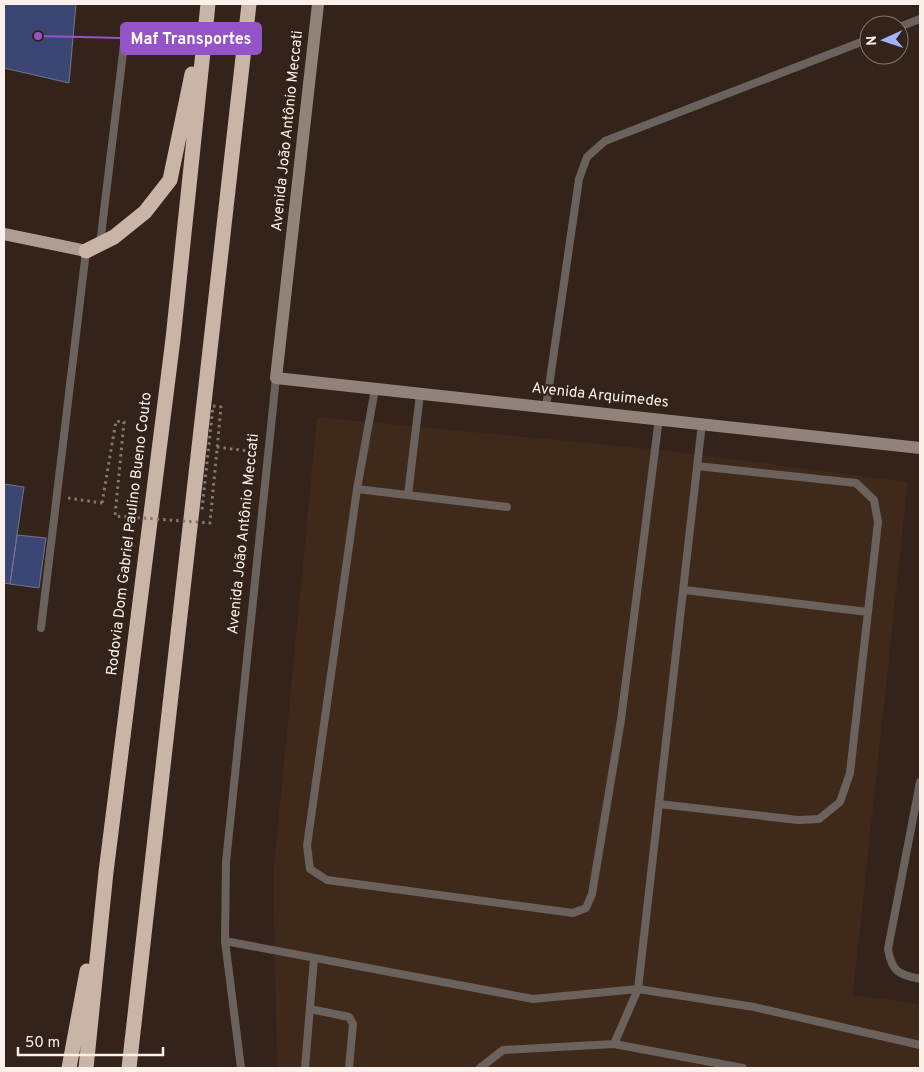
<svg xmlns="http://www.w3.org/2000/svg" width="924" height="1072" font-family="Overpass,sans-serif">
<rect width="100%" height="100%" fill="#33231a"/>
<!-- built -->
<path fill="#3e291b" d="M 317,417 L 661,450 L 908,482 L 853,995 L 920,1004 L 920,1068 L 277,1068 L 273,875 Z"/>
<!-- building -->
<path fill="#3b4675" stroke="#707689" d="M 4,4 L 76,4 L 69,83 L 4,68 Z
M 4,484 L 24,487 L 10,584 L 4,583 Z
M 17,535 L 46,538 L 39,588 L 10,584 Z"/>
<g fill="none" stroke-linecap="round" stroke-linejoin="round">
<!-- path -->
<path stroke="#867870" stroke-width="3" stroke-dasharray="2.5 4" stroke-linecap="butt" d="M 217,447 L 256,452
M 68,498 L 102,503"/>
<!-- lane -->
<path stroke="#6b625d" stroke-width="8" d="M 899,27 L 920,19
M 100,244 L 126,28
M 375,389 L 357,489 L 307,846 L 310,869 L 327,880 L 573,913 L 586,908 L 592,894 L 621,720 L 659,418
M 546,407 L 579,179 L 587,157 L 605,141 L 869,39
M 357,489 L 507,507
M 408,495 L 420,394
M 684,590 L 868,612
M 41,628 L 86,251
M 920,782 L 888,949 C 892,972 898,974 920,979
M 659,804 L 798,820 L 819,819 L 840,802 L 850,773 L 878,522 L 874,500 L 856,483 L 697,466
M 225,941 L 533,999 L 638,989 L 754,1007 L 920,1045
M 310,1009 L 349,1017 L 353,1024 L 349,1068
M 614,1044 L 638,989 L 702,423
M 241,1068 L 225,941 L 226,862 L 276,378
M 305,1068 L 314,958
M 480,1068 L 503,1050 L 614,1044 L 743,1068"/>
<!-- secondary -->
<path stroke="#91837b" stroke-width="12" d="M 318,4 L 276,378 L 920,448"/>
<!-- primary -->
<path stroke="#ae9d93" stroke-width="12" d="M 4,234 L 86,251"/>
<!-- highway -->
<path stroke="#c9b4a8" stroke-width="15" d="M 86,251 L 114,237 L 145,212 L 170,180 L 192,74
M 69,1068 L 87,971
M 86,1068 L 106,872 L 173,339 L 208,4
M 129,1068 L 249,4"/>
<!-- path-bridge -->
<path stroke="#867870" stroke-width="3" stroke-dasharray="2.5 4" stroke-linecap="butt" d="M 102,503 L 116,421 L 124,422 L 115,516 L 210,523 L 221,407 L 213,406 L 202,510"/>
</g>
<g text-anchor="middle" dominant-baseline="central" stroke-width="4.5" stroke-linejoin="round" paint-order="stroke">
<!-- street labels -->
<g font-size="15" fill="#fbf1ea" stroke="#33231a">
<text transform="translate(288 131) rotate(-84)">Avenida João Antônio Meccati</text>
<text transform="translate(600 396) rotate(6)">Avenida Arquimedes</text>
<text transform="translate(130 534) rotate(-83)">Rodovia Dom Gabriel Paulino Bueno Couto</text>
<text transform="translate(244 534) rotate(-84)">Avenida João Antônio Meccati</text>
</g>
</g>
<!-- callouts -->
<path fill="none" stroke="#9553c8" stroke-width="2" d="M38 36L121 38"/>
<circle fill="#9553c8" stroke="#33231a" stroke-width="2" cx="38" cy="36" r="5"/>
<rect fill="#9553c8" stroke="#9553c8" stroke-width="2" x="121" y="23" width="140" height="31" rx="5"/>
<g font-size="16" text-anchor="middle" font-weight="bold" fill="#fff">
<text x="191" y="44">Maf Transportes</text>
</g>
<!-- border -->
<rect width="924" height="1072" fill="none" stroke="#fbf1ea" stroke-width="10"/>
<!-- north arrow -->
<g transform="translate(884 40) rotate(267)"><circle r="24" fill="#33231a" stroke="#83756d"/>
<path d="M0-4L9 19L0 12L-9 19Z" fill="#9fb3fd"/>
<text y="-8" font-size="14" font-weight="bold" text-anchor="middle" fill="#fbf1ea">N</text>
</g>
<!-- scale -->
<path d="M18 1047v8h145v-8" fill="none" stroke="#fbf1ea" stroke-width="2.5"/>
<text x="25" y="1047" font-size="15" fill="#fbf1ea" stroke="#33231a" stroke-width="4" paint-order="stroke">50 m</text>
</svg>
